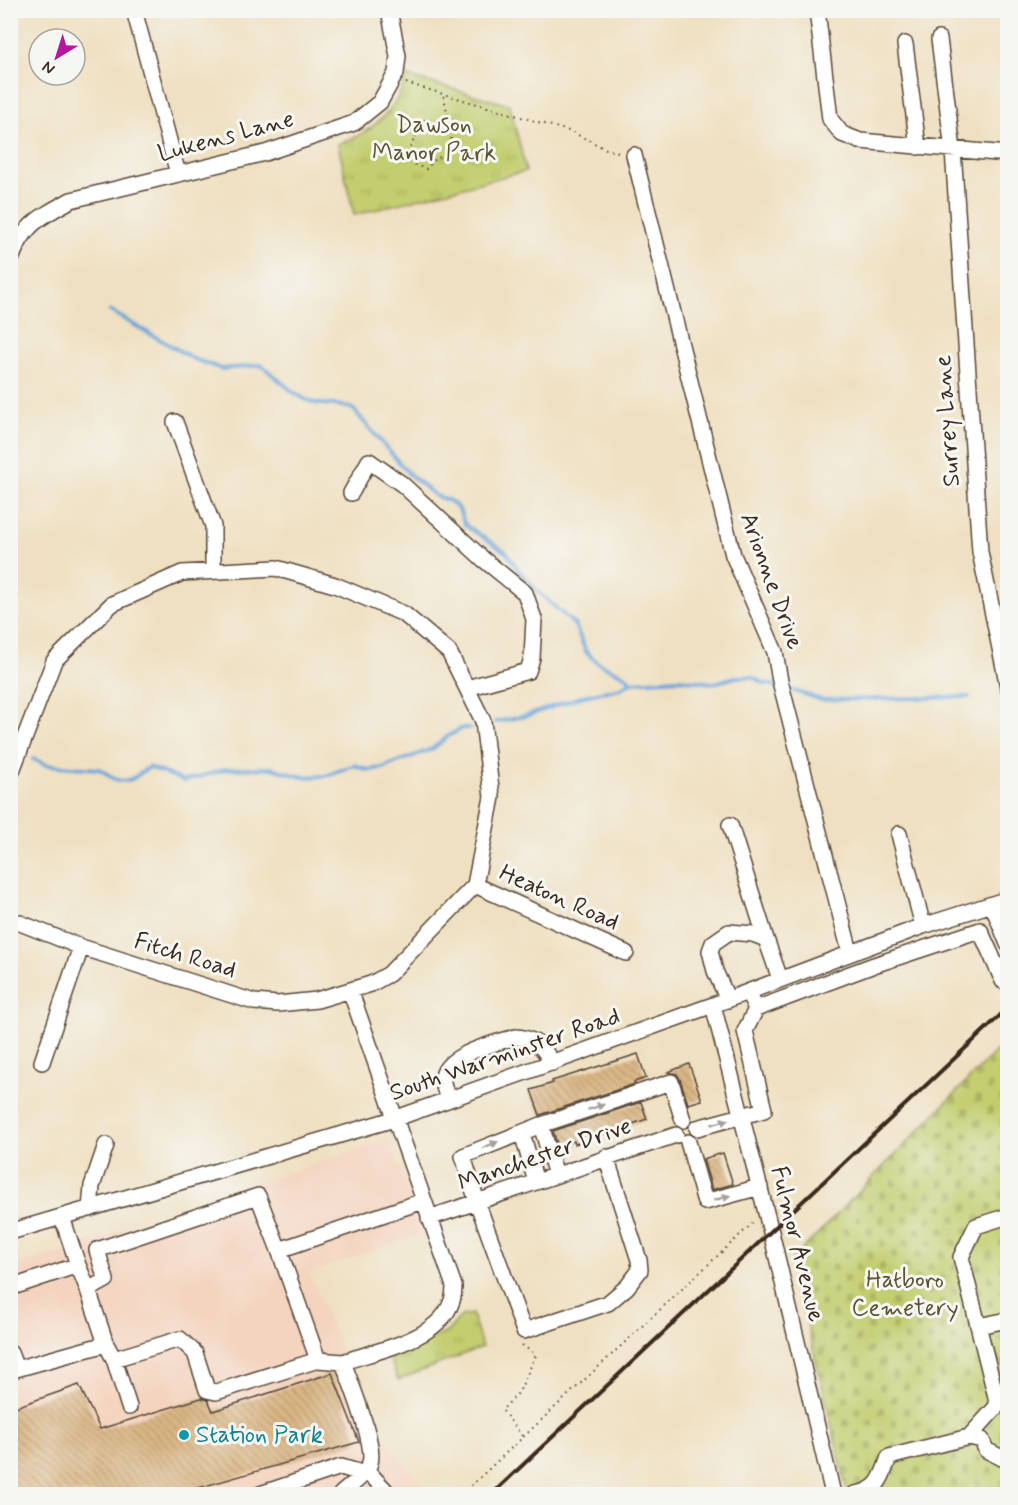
<svg xmlns="http://www.w3.org/2000/svg" width="1018" height="1505" font-family="Mynerve,sans-serif">
<defs>
<pattern id="cemetery-stones" width="16" height="16" patternUnits="userSpaceOnUse" patternTransform="scale(1.5)"><rect width="16" height="16" fill="#c2ce6f"/><path d="M2 7V4a2 2 0 0 1 4 0v3zM10 15v-3a2 2 0 0 1 4 0v3z" fill="#a8b160"/></pattern>
<pattern id="park-tufts" width="24" height="20" patternUnits="userSpaceOnUse" patternTransform="scale(1.5)"><rect width="24" height="20" fill="#c2ce6f"/><path d="M3 7l-1-3M5 7V3M7 7l1-3M15 17l-1-3M17 17v-4M19 17l1-3" fill="none" stroke="#a8b160"/></pattern>
<pattern id="building-back-hatch" width="6" height="6" patternUnits="userSpaceOnUse" patternTransform="scale(1.5)"><rect width="6" height="6" fill="#dbb786"/><path d="M-1 5l2 2M0 0l6 6M5-1l2 2" fill="none" stroke="#b3956d"/></pattern>
</defs>
<rect width="100%" height="100%" fill="#f6f6f2"/>
<filter id="ink" filterUnits="userSpaceOnUse"><feTurbulence type="fractalNoise" baseFrequency=".0167" numOctaves="2"/><feDisplacementMap in="SourceGraphic" scale="12" xChannelSelector="R" yChannelSelector="G"/><feConvolveMatrix kernelMatrix="1 2 1 2 8 2 1 2 1" color-interpolation-filters="sRGB"/></filter>
<filter id="wash" filterUnits="userSpaceOnUse"><feTurbulence type="fractalNoise" baseFrequency=".008" numOctaves="4" result="noise"/><feDisplacementMap in="SourceGraphic" scale="24" xChannelSelector="R" yChannelSelector="G"/><feGaussianBlur stdDeviation="1.35" result="paint"/><feColorMatrix in="noise" values="0 0 0 0 0 0 0 0 0 0 0 0 0 0 0 0 0 1.4 0 .05"/><feComposite in="paint" operator="in"/></filter>
<g filter="url(#wash)">
<rect width="100%" height="100%" fill="#efe0c1"/>
<!-- built -->
<path fill="#f4d4bf" d="M 388,1138 L 425,1233 L 309,1273 L 374,1426 L 422,1484 L 411,1494 L 11,1494 L 10,1269 Z"/>
<!-- cemetery -->
<path fill="url(#cemetery-stones)" stroke="#7e7c46" stroke-width="1.5" d="M 1007,1040 L 1007,1494 L 848,1494 L 792,1260 Z"/>
<!-- park -->
<path fill="url(#park-tufts)" stroke="#7e7c46" stroke-width="1.5" d="M 407,76 L 510,105 L 526,171 L 354,215 L 338,144 C 372,134 397,109 407,76 Z
M 472,1314 L 482,1347 L 398,1380 L 388,1354 L 446,1333 L 461,1316 Z"/>
<g fill="none" stroke-linecap="round" stroke-linejoin="round">
<!-- stream -->
<path stroke="#68a4d9" stroke-width="4" d="M 110,311 L 194,359 L 222,369 L 261,365 C 277,377 295,398 315,403 C 328,406 340,403 353,409 L 409,474 L 436,496 L 450,501 L 459,509 L 465,525 L 506,552 L 519,571 L 538,592 L 575,625 L 586,652 L 598,663 L 626,676 L 631,682
M 785,688 L 822,700 L 969,697
M 495,722 L 526,716 L 583,696 L 621,688 L 631,682 L 678,679 L 714,683 L 736,677 L 752,677 L 764,683 L 778,686
M 33,759 L 47,765 L 99,769 C 106,771 109,777 115,779 C 130,785 138,774 149,767 L 184,781 L 227,769 L 271,768 L 303,777 L 325,776 L 354,765 L 369,770 L 382,768 L 432,749 L 448,736 L 463,728 L 470,728"/>
</g>
<g id="blocks">
<!-- building -->
<path fill="url(#building-back-hatch)" d="M 638,1054 L 646,1078 L 634,1082 L 635,1084 L 540,1115 L 531,1090 L 553,1083 L 552,1081 Z
M 689,1064 L 702,1100 L 688,1104 L 680,1079 L 677,1074 L 668,1072 Z
M 641,1102 L 647,1119 L 575,1144 L 574,1141 L 558,1147 L 553,1131 Z
M 723,1153 L 733,1184 L 712,1190 L 703,1159 Z
M 332,1373 L 359,1442 L 177,1494 L 10,1494 L 10,1409 L 79,1385 L 100,1429 L 201,1398 L 208,1400 L 213,1411 Z"/>
</g>
</g>
<g filter="url(#ink)">
<use href="#blocks" fill-opacity="0" stroke="#564536" stroke-width="1.5"/>
<g fill="none" stroke-linecap="round" stroke-linejoin="round">
<defs>
<path id="minor" d="M 134,10 L 178,174
M 817,10 L 830,119 L 842,134 L 860,141 L 1008,154
M 939,39 L 953,150 L 980,552 L 1008,687
M 905,44 L 918,147
M 634,155 L 733,555 L 775,652 L 780,681 L 850,952
M 10,262 C 23,225 38,218 71,200 L 265,153 L 354,123 L 380,102 L 396,73 L 398,56 L 389,10
M 175,422 L 213,526 L 213,571
M 351,493 L 369,461 L 402,484 L 483,559 L 525,593 L 534,619 L 532,658 L 528,671 L 467,688
M 10,776 L 54,661 L 112,604 L 182,573 L 276,568 L 335,585 L 404,614 L 449,652 L 483,721 L 492,797 L 475,885 L 389,974 L 371,984 L 317,1000 L 278,1004 L 254,1002 L 81,947 L 10,919
M 730,825 L 766,939
M 899,834 L 923,926
M 475,885 L 626,953
M 992,904 L 1008,944
M 748,992 L 756,1009 L 874,965 L 980,930 L 1003,981 L 1008,978
M 728,1000 L 715,971 L 710,951 L 713,943 L 729,932 L 753,934 L 766,939 L 780,979
M 713,1005 L 771,1232 L 833,1494
M 42,1062 L 81,947
M 448,1099 C 447,1094 443,1087 443,1081 C 440,1055 497,1043 515,1037 C 535,1038 543,1046 552,1063
M 541,1125 L 556,1175
M 697,1128 L 764,1110 L 745,1031 L 756,1009
M 522,1133 L 536,1182
M 688,1142 L 705,1202 L 760,1187
M 606,1157 L 639,1260 L 640,1270 L 627,1287 L 608,1303 L 524,1331 L 477,1202 L 463,1156 L 541,1125 L 671,1082 L 683,1120
M 90,1209 L 92,1186 L 106,1145
M 429,1218 L 676,1135
M 10,1232 L 394,1119 L 713,1005 L 923,926 L 1008,899
M 279,1250 L 318,1360 L 343,1362
M 78,1265 L 88,1290 L 106,1280 L 97,1250 L 258,1196 L 279,1250 L 423,1201
M 10,1288 L 78,1265 L 62,1217
M 978,1326 L 1008,1320
M 106,1344 L 114,1359 L 180,1339 L 195,1353 L 207,1390 L 216,1392 L 318,1360
M 10,1353 L 16,1369 L 106,1344 L 88,1290
M 114,1359 L 129,1407
M 969,1437 L 982,1440 L 986,1450 L 1008,1461
M 260,1494 L 341,1467 L 372,1476 L 386,1491 L 383,1494
M 341,1494 C 350,1486 366,1475 370,1463 C 376,1444 350,1382 343,1362 C 381,1349 455,1337 454,1286 L 350,990
M 855,1494 C 879,1491 882,1477 889,1457 L 969,1437 L 998,1405 L 961,1257 L 976,1226 L 1008,1216"/>
</defs>
<!-- minor casing -->
<use href="#minor" stroke="#564536" stroke-width="18"/>
<!-- path -->
<path stroke="#564536" stroke-width="2" stroke-dasharray="1.5 4.5" stroke-linecap="butt" d="M 406,83 L 572,132 L 608,150 L 620,152
M 440,124 L 454,130 L 445,156 L 436,158 L 426,169 L 408,162 L 406,155 L 425,119 L 440,124 L 448,115 L 443,94
M 522,1345 L 536,1355 L 519,1392 L 502,1410 L 523,1437
M 462,1494 L 755,1221"/>
<!-- minor -->
<use href="#minor" stroke="#fff" stroke-width="15"/>
<!-- rail -->
<path stroke="#3b2a1e" stroke-width="4" d="M 492,1494 L 1008,1008"/>
</g>
<!-- one-way arrows -->
<defs><path id="oneway-solid" d="M-6-.8H1V-3.2L6.5 0L1 3.2V.8H-6Z" transform="scale(1.5)"/></defs>
<g fill="#a79f9a">
<use href="#oneway-solid" transform="translate(596 1107) rotate(-18)"/>
<use href="#oneway-solid" transform="translate(720 1122) rotate(-16)"/>
<use href="#oneway-solid" transform="translate(490 1145) rotate(-22)"/>
<use href="#oneway-solid" transform="translate(722 1198) rotate(-16)"/>
</g>
</g>
<!-- markers -->
<circle fill="#0f9aa8" stroke="#f6f6f2" stroke-width="2" cx="184" cy="1435" r="6"/>
<g text-anchor="middle" dominant-baseline="central" stroke-width="6" stroke-linejoin="round" paint-order="stroke">
<!-- park labels -->
<g font-size="24" fill="#5d5332" stroke="#f6f6f2">
<text x="434" y="125">Dawson<tspan x="434" dy="28">Manor Park</tspan></text>
<text x="905" y="1280">Hatboro<tspan x="905" dy="28">Cemetery</tspan></text>
</g>
<!-- street labels -->
<g font-size="24" fill="#3b2a1e" stroke="#f6f6f2">
<text transform="translate(226 137) rotate(-15)">Lukens Lane</text>
<text transform="translate(948 421) rotate(-94)">Surrey Lane</text>
<text transform="translate(771 581) rotate(70)">Arionne Drive</text>
<text transform="translate(559 898) rotate(24)">Heaton Road</text>
<text transform="translate(185 956) rotate(17)">Fitch Road</text>
<text transform="translate(505 1055) rotate(-19)">South Warminster Road</text>
<text transform="translate(545 1155) rotate(-19)">Manchester Drive</text>
<text transform="translate(797 1244) rotate(76)">Fulmor Avenue</text>
</g>
<!-- culture labels -->
<g font-size="24" fill="#0d838f" stroke="#f6f6f2" text-anchor="start">
<text x="196" y="1435">Station Park</text>
</g>
</g>
<!-- margin -->
<rect width="1018" height="1505" fill="none" stroke="#f6f6f2" stroke-width="36"/>
<!-- north arrow -->
<g transform="translate(57 57) rotate(218)"><circle r="28" fill="#f6f6f2" stroke="#aba49d" stroke-width="1.5"/>
<path d="M0-4.5L10 22L0 15L-10 22Z" fill="#b5179e"/>
<text y="-9" font-size="16" font-weight="bold" text-anchor="middle" fill="#3b2a1e">N</text>
</g>
</svg>
